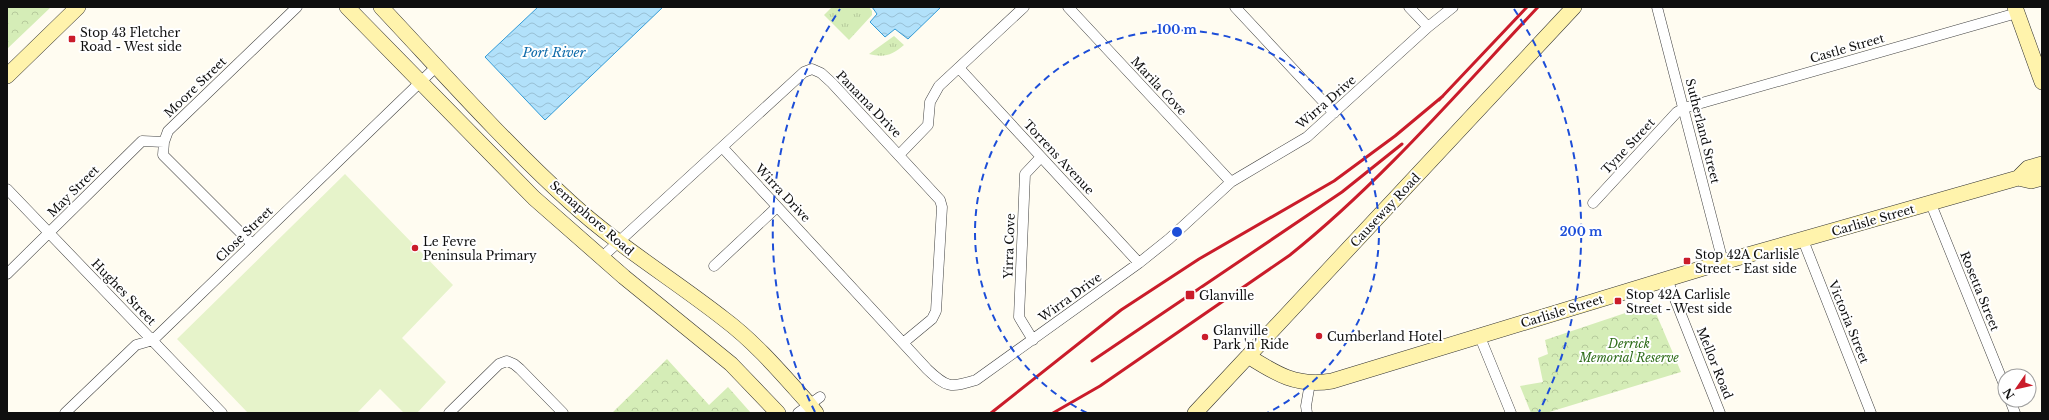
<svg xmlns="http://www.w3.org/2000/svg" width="2049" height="420" font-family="'Libre Baskerville',serif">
<defs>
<pattern id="grass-tufts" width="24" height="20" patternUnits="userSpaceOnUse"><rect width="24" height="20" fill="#d5edb7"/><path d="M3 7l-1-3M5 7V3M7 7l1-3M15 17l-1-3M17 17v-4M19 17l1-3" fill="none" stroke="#b6ca9c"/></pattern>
<pattern id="park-crowns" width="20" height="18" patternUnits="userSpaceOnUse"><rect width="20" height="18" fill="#d5edb7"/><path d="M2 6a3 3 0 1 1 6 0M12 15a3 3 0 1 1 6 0" fill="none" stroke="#b6ca9c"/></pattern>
<pattern id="water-waves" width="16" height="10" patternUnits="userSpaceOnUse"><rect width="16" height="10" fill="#b2e1fa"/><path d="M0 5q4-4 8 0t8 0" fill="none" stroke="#98c0d5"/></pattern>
</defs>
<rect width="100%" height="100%" fill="#fffcf1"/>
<!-- grass -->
<path fill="url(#grass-tufts)" d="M 832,7 L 869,7 L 872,11 L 872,15 L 849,40 L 824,15 Z
M 894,36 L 904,45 C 892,55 885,58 869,54 Z"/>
<!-- park -->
<path fill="url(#park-crowns)" d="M 7,7 L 51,7 L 7,49 Z
M 1652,304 L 1681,372 L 1546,413 L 1531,413 L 1520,386 L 1543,382 L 1538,358 L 1548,354 L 1545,340 Z
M 667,359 L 709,405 L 728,387 L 751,413 L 612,413 Z"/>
<!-- pitch -->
<path fill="#e6f3ca" d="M 345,174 L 453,285 L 402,338 L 446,382 L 417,413 L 404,413 L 380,389 L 357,413 L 248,413 L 177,339 Z"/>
<!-- water -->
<path fill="url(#water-waves)" stroke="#339bd7" d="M 538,7 L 663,7 L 545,120 L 485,57 Z
M 872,7 L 941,7 L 908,39 L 895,29 L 885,37 L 870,22 L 877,14 Z"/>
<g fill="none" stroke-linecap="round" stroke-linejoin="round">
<defs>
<path id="street" d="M 1068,7 L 1231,182
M 1235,7 L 1334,113
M 1409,7 L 1428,27
M 1657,7 L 1723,262
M 959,68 L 1139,263
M 723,148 L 927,369 C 947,388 950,388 976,380 L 1139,263 L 1169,239 L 1231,182 L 1307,137 L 1428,27 L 1453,7
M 899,155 L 928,125 L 930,102 L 939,86 L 1024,7
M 7,189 L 222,413
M 1593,203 L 1677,112 L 1684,108 L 2017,13 L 2014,9
M 1931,204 L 2005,387
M 1803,240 L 1871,413
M 252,244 L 163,155 L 164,142 L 168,131 L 297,7
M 601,258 L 804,72 L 812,69 L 821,73 L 832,83 L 940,200 L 942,207 L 936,311 L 932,319 L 903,343
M 714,266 L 777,207
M 7,274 L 142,141 L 164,142
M 1667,279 L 1720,413
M 1480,337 L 1511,413
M 1033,340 L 1019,317 L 1025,174 L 1041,157
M 2010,400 L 2015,413
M 65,413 L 136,345 L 153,340 L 437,66
M 449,413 L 499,364 L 507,361 L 514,364 L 520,369 L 563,413
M 798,413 L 820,397
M 1307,413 L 1306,406 L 1310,383"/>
<path id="secondary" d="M 347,7 L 534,198 L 624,277 L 731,364 L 778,413
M 381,7 C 443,73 503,141 570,202 C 618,246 673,279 724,319 C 756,343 782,374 809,404 L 816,413
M 2015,7 L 2042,82
M 7,76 L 78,7
M 2018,178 L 2028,168 L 2042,164
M 1248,356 C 1276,374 1297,387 1332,381 L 1723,262 L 2018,178 L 2031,181 L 2042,178
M 1195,413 L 1574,7"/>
</defs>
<!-- street casing -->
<use href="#street" stroke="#424242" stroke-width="11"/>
<!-- secondary casing -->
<use href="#secondary" stroke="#313131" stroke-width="16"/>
<!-- street -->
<use href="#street" stroke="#fff" stroke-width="10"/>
<!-- secondary -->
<use href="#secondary" stroke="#fff3ac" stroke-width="15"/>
<!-- rail -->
<path stroke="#ca1c2a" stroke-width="3" d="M 1439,100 L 1527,7
M 1092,361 L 1342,192 L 1402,144
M 991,413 L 1121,310 L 1199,259 L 1334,181 L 1395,136 L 1443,96
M 1053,413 L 1100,386 L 1290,255 C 1381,182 1458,92 1538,7"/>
</g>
<!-- distance rings -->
<g fill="none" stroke="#1d4ed8" stroke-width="2" stroke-dasharray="7 5">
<path d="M1087 413A202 202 0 1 1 1267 413"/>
<path d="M815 412A404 404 0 0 1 840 9M1514 9A404 404 0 0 1 1539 412"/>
</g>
<!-- markers -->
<g fill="#ca1c2a" stroke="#fff" stroke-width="1.5">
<rect x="68" y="35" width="8" height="8" rx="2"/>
<circle cx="415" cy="248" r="4"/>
<rect x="1683" y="257" width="8" height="8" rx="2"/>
<rect x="1185" y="290" width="10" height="10" rx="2"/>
<rect x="1614" y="297" width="8" height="8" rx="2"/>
<circle cx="1319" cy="336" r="4"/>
<circle cx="1205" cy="337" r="4"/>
</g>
<g text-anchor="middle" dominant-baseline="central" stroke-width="4" stroke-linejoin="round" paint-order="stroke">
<!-- poi labels -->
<g font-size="12" fill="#0f0f0f" stroke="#fff" text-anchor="start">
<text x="80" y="32">Stop 43 Fletcher<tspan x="80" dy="14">Road - West side</tspan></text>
<text x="423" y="241">Le Fevre<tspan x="423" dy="14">Peninsula Primary</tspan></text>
<text x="1695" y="254">Stop 42A Carlisle<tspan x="1695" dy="14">Street - East side</tspan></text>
<text x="1626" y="294">Stop 42A Carlisle<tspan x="1626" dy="14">Street - West side</tspan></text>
<text x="1199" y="295">Glanville</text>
<text x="1213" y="330">Glanville<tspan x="1213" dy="14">Park 'n' Ride</tspan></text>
<text x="1327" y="336">Cumberland Hotel</text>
</g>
<!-- street labels -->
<g font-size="12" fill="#0f0f0f" stroke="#fff">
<text transform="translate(1847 48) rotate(-16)">Castle Street</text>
<text transform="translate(1159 86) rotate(47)">Marila Cove</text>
<text transform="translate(195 87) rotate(-44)">Moore Street</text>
<text transform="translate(1326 102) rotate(-41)">Wirra Drive</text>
<text transform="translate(869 104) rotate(46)">Panama Drive</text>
<text transform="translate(1703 131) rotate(76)">Sutherland Street</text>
<text transform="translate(1628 146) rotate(-47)">Tyne Street</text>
<text transform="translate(1059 157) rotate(47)">Torrens Avenue</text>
<text transform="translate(73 191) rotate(-45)">May Street</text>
<text transform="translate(783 193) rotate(47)">Wirra Drive</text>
<text transform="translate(1385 210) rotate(-47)">Causeway Road</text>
<text transform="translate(592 218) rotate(41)">Semaphore Road</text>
<text transform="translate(1873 220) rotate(-16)">Carlisle Street</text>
<text transform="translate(244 234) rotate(-44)">Close Street</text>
<text transform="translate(1009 246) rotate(-88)">Yirra Cove</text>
<text transform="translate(1980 291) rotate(68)">Rosetta Street</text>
<text transform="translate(124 292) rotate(46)">Hughes Street</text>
<text transform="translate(1070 297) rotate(-36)">Wirra Drive</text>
<text transform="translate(1562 311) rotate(-17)">Carlisle Street</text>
<text transform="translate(1849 322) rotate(68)">Victoria Street</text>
<text transform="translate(1715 363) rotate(68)">Mellor Road</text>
</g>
<!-- park labels -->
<g font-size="12" font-style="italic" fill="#2e6c1a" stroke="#fff">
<text x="1629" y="343">Derrick<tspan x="1629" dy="14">Memorial Reserve</tspan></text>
</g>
<!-- water labels -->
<g font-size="13" font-style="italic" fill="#0e6baa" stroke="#fff">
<text x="554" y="52">Port River</text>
</g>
</g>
<circle cx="1177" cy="232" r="6" fill="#1d4ed8" stroke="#fff" stroke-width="2"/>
<g font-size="12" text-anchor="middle" font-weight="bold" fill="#1d4ed8" stroke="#fff" stroke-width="4" stroke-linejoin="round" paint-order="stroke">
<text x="1177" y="34">100 m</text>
<text x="1581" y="236">200 m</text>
</g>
<!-- border -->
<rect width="2049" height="420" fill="none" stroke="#0f0f0f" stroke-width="16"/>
<!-- north arrow -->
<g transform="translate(2017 388) rotate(236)"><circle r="19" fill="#ffffff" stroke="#9f9f9f"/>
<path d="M0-3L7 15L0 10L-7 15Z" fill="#ca1c2a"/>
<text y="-6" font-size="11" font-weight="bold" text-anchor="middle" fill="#0f0f0f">N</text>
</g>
</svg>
